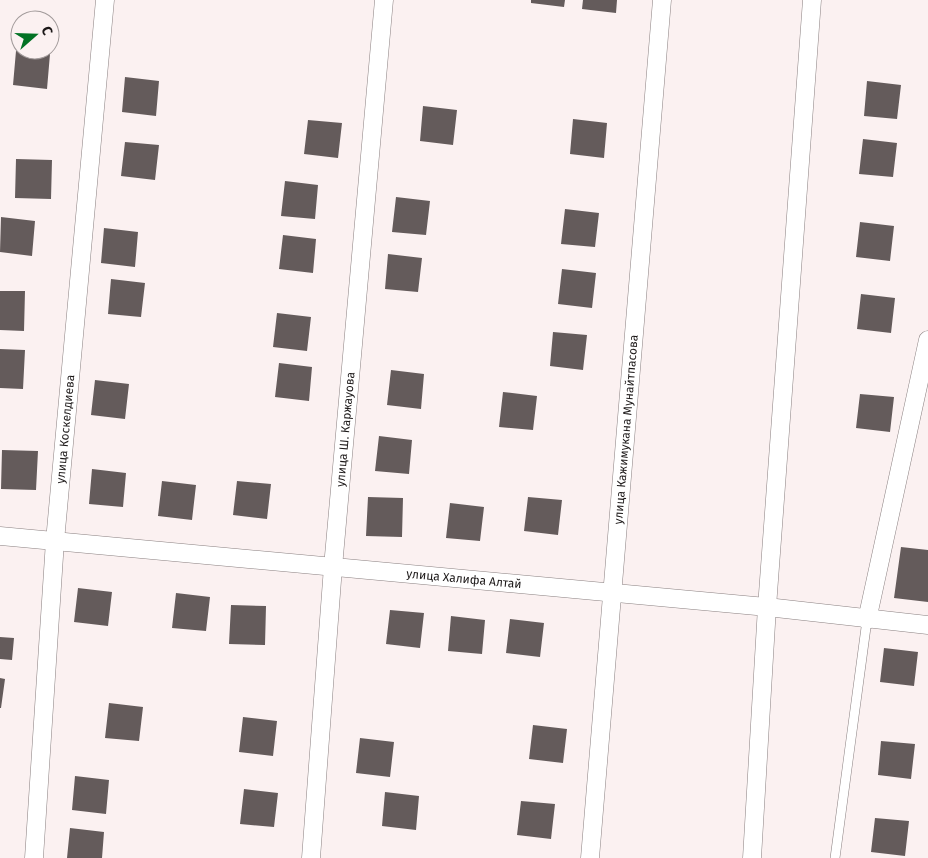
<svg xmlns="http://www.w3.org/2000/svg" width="928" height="858" font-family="'Fira Sans',sans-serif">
<rect width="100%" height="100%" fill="#fbf1f1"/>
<!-- building -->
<path fill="#645b5b" d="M 531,0 L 565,0 L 564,7 L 531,3 Z
M 583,0 L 617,0 L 616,13 L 582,9 Z
M 16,51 L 50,54 L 47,89 L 13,85 Z
M 125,77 L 159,81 L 156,116 L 122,112 Z
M 867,81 L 901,85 L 897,119 L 864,116 Z
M 423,106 L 457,110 L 453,145 L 420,141 Z
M 573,119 L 607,123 L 604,158 L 570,154 Z
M 308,120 L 342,123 L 338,158 L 304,154 Z
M 863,139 L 897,143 L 893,177 L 859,174 Z
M 125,142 L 159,145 L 155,180 L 121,176 Z
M 16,159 L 52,160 L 51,199 L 15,198 Z
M 285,181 L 318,185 L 315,219 L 281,216 Z
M 396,197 L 430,201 L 426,235 L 392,232 Z
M 565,209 L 599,213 L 595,247 L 561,244 Z
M 1,217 L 35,221 L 32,256 L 0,252 Z
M 860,222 L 894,226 L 890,261 L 856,257 Z
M 104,228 L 138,232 L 135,267 L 101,263 Z
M 283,235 L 316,239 L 313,273 L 279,269 Z
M 388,254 L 422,258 L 418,292 L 385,289 Z
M 562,269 L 596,273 L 592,308 L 558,304 Z
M 111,279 L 145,283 L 141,317 L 108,314 Z
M 0,291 L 25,291 L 24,331 L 0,330 Z
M 861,294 L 895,298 L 891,333 L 857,329 Z
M 277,313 L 311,317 L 307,351 L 273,347 Z
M 553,332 L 587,335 L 583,370 L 550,366 Z
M 0,349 L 25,350 L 23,389 L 0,388 Z
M 279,363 L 312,367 L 309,401 L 275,397 Z
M 391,370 L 424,374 L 421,409 L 387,405 Z
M 95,380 L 129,384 L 125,419 L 91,415 Z
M 503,392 L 537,396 L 533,430 L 499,427 Z
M 860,394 L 894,397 L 890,432 L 856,428 Z
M 379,436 L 412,440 L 409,474 L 375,471 Z
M 2,450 L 38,451 L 36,490 L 1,489 Z
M 92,469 L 126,473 L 123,507 L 89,504 Z
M 162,481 L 196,485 L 192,520 L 158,516 Z
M 237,481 L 271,484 L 267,519 L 233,515 Z
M 368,497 L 403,498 L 402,537 L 366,536 Z
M 528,497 L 562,500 L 558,535 L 524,531 Z
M 450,503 L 484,507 L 480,541 L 446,538 Z
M 901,547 L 928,550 L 928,602 L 894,598 Z
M 78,588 L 112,592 L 108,626 L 74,622 Z
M 176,593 L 210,597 L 206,631 L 172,628 Z
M 231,605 L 266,606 L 265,645 L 229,644 Z
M 390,610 L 424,613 L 420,648 L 386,644 Z
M 451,616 L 485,620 L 482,654 L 448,651 Z
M 510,619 L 544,623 L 540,657 L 506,653 Z
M 0,637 L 14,638 L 12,660 L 0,659 Z
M 884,648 L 918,652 L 914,686 L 880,682 Z
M 0,678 L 5,679 L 1,708 L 0,708 Z
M 109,703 L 143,707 L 139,741 L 105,738 Z
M 243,717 L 277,721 L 273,756 L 239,752 Z
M 533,725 L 567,729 L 563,763 L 529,759 Z
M 360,738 L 394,742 L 390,777 L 356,773 Z
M 881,741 L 915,744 L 911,779 L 878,775 Z
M 75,776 L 109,780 L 106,814 L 72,810 Z
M 244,789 L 278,793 L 274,827 L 240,824 Z
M 385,792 L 419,796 L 416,830 L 382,826 Z
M 521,801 L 555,804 L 551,839 L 517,835 Z
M 875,818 L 909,821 L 905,856 L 871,852 Z
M 70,828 L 104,832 L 102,858 L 67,858 Z"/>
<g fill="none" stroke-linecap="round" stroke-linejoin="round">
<defs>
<path id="lane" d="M 835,858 L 867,620"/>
<g id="street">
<path id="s1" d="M 0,536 L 767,607 L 928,625"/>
<path d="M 867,620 L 928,340"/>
<path id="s2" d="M 34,858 L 55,541 L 105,0"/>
<path id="s3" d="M 311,858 L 333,567 L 384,0"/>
<path id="s4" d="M 590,858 L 662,0"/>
<path d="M 752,858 L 767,607 L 812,0"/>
</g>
</defs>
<!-- lane casing -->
<use href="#lane" stroke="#8a8081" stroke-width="10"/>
<!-- street casing -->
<use href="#street" stroke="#8a8081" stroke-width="19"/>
<!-- lane -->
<use href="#lane" stroke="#fff" stroke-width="9"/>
<!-- street -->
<use href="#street" stroke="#fff" stroke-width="18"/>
</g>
<g text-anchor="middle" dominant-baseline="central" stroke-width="5" stroke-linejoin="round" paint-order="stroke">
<!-- street labels -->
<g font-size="12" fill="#1b1717" stroke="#fbf1f1">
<text stroke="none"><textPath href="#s2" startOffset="430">улица Коскелдиева</textPath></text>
<text stroke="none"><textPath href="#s3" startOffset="430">улица Ш. Каржауова</textPath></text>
<text stroke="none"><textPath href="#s4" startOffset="430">улица Кажимукана Мунайтпасова</textPath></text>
<text stroke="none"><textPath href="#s1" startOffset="466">улица Халифа Алтай</textPath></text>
</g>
</g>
<!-- north arrow -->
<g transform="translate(35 35) rotate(70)"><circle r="24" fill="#fbf1f1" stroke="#a19a9a"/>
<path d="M0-4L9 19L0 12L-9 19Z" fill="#027224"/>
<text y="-8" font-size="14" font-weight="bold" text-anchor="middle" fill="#1b1717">С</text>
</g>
</svg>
